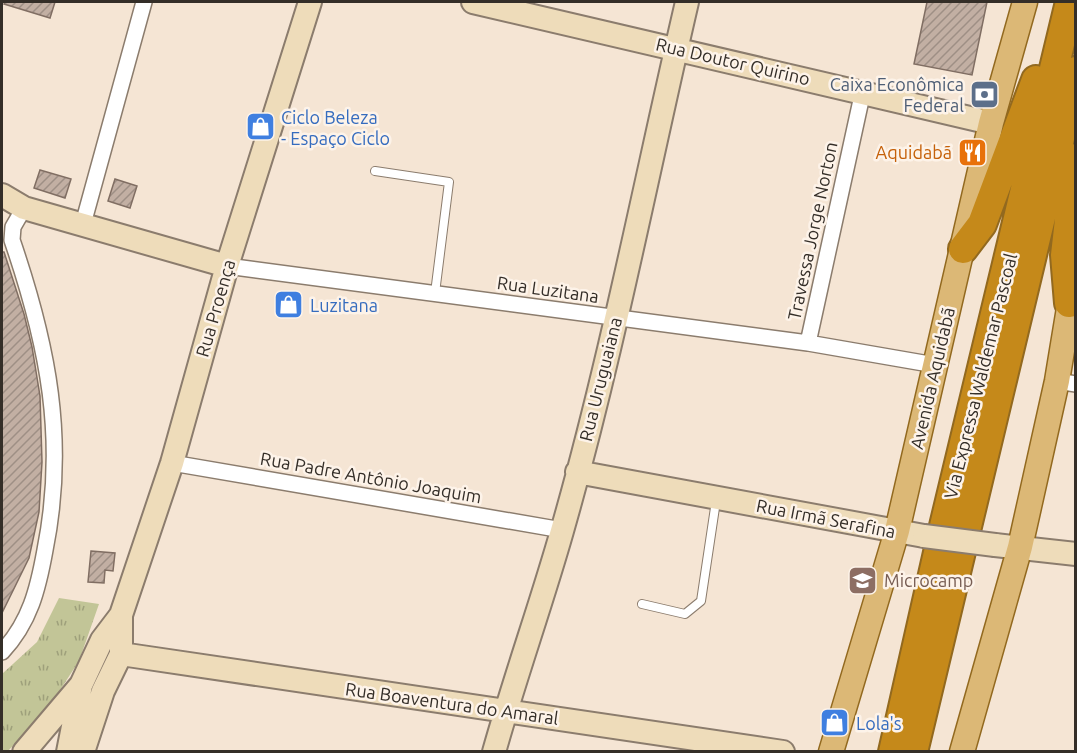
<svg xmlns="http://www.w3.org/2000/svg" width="1077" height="753" font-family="Ubuntu,sans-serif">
<defs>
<pattern id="park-tufts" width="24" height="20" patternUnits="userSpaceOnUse" patternTransform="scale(1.5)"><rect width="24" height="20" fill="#c2c597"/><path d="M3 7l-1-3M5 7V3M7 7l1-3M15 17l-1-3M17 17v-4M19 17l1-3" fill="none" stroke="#9ea07b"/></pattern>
<pattern id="building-hatch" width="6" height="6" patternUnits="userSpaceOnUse" patternTransform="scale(1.5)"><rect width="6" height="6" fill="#c2afa3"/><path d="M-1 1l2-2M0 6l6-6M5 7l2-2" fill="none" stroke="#9e8f85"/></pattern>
</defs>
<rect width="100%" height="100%" fill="#f5e5d4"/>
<!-- park -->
<path fill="url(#park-tufts)" d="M 59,598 L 99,604 L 79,661 L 49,707 L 8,751 L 2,752 L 2,674 L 37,642 Z"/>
<!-- building -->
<path fill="url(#building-hatch)" stroke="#806e63" stroke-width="1.5" d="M 5,2 L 55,2 L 50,18 L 4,4 Z
M 927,2 L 987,2 L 972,75 L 914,64 Z
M 40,170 L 71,179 L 65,198 L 34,188 Z
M 115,179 L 137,186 L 130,208 L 108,201 Z
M 2,252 L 4,252 L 24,314 L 32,347 L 40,396 L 42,462 L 39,512 L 29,558 L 2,613 Z
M 91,551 L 115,553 L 113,571 L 105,570 L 104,583 L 88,582 Z"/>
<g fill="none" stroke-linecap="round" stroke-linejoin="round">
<defs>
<path id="lane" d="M 375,171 L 449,182 L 435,293
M 642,604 L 685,614 L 701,601 L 716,501"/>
<path id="street" d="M 83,224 L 144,2
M 227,266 L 808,343 L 935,365
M 808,343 L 863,91
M 1057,381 L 1076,384
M 172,463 L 562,530
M 2,652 C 30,622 38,589 45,550 C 67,440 48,345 12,240 L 13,227 L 24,208"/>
<path id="secondary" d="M 473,2 L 991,123
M 2,195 L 24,208 L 227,266
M 577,472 L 924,536
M 995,545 L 1076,554
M 121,654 L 783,752
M 24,752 L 80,686
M 68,752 L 81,685 L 102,640 L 121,615
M 83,752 L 103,691 L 121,654 L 121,615 L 172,463 L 227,266 L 310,2
M 494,752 C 515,677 541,605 562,531 C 612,356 646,178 687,2"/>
<path id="primary" d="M 831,752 L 897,531 L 991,123 L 1025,2
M 962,752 L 1020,547 L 1057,381 L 1073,284"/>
<path id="highway" d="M 963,249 L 982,224 L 1036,80
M 1069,303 L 1065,255 L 1076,158
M 893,752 L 944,526 L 1070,2
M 913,752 L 1076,71"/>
</defs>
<!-- lane casing -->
<use href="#lane" stroke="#8b7c6d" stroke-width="10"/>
<!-- street casing -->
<use href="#street" stroke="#8b7c6d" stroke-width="18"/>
<!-- secondary casing -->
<use href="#secondary" stroke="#8b7c6d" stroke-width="26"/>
<!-- primary casing -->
<use href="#primary" stroke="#92691f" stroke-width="27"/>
<!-- highway casing -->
<use href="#highway" stroke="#92691f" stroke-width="32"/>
<!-- lane -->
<use href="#lane" stroke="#fff" stroke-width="8"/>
<!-- street -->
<use href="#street" stroke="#fff" stroke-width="15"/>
<!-- secondary -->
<use href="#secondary" stroke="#eedcba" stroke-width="22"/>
<!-- primary -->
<use href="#primary" stroke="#dcb876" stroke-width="24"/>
<!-- highway -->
<use href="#highway" stroke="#c5891a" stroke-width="28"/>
<defs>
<path id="secondary-bridge" d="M 924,536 L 995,545"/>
</defs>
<!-- secondary-bridge casing -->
<use href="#secondary-bridge" stroke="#8b7c6d" stroke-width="26" stroke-linecap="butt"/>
<!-- secondary-bridge -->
<use href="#secondary-bridge" stroke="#eedcba" stroke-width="22"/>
</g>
<!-- icons -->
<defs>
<symbol id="bank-square" viewBox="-11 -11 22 22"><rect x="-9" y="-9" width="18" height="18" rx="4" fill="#5c6f8a" stroke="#fdf3e9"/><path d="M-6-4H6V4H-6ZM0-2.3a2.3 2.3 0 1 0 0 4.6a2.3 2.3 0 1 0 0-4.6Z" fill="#fff"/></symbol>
<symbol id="shop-square" viewBox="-11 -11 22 22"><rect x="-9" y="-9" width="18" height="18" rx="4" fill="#3f7fe0" stroke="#fdf3e9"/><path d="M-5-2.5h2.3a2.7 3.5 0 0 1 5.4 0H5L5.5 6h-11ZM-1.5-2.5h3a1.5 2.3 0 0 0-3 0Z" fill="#fff"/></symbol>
<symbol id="restaurant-square" viewBox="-11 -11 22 22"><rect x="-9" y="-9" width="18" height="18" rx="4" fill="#e8710a" stroke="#fdf3e9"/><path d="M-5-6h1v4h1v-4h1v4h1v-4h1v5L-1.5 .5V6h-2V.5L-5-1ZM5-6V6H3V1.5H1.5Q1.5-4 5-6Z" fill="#fff"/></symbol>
<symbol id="school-square" viewBox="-11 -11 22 22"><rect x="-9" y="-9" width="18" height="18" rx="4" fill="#8d6e63" stroke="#fdf3e9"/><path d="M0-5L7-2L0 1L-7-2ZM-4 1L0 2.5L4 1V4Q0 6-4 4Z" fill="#fff"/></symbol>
</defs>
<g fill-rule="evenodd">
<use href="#bank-square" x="968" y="78" width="33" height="33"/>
<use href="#shop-square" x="244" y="110" width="33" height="33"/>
<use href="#restaurant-square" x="956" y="136" width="33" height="33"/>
<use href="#shop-square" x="272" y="288" width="33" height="33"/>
<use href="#school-square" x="846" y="564" width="33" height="33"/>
<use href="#shop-square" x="818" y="706" width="33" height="33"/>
</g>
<g text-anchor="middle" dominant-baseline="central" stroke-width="5" stroke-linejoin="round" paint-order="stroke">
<!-- street labels -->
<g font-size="18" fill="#342e28" stroke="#fdf3e9">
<text transform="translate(733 61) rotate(13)">Rua Doutor Quirino</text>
<text transform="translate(812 231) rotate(-78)">Travessa Jorge Norton</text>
<text transform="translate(548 289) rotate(8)">Rua Luzitana</text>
<text transform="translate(215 308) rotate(-74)">Rua Proença</text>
<text transform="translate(980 376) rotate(-76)">Via Expressa Waldemar Pascoal</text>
<text transform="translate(932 378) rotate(-77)">Avenida Aquidabã</text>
<text transform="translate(600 379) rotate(-76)">Rua Uruguaiana</text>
<text transform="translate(371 477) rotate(10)">Rua Padre Antônio Joaquim</text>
<text transform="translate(826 518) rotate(11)">Rua Irmã Serafina</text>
<text transform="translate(452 703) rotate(8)">Rua Boaventura do Amaral</text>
</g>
<!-- service labels -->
<g font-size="18" fill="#4e5e75" stroke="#fdf3e9" text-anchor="end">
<text x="964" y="84">Caixa Econômica<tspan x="964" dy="21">Federal</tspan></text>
</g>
<!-- shop labels -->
<g font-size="18" fill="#366cbe" stroke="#fdf3e9" text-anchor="start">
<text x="281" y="117">Ciclo Beleza<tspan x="281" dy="21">- Espaço Ciclo</tspan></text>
<text x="310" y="305">Luzitana</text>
<text x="856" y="723">Lola's</text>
</g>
<!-- food labels -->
<g font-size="18" fill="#c56008" stroke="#fdf3e9" text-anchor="end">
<text x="952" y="152">Aquidabã</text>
</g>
<!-- education labels -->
<g font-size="18" fill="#785e54" stroke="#fdf3e9" text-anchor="start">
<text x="884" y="580">Microcamp</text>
</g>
</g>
<!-- border -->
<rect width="1077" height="753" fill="none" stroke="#342e28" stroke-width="6"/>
</svg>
